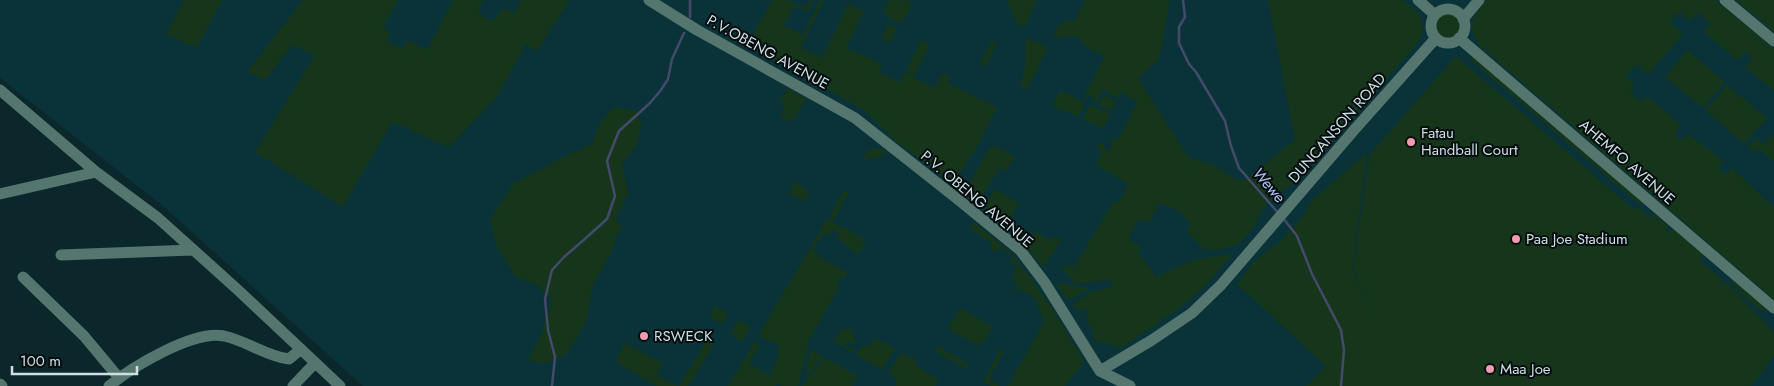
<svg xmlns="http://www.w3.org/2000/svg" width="1774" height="386" font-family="Jost,sans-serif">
<rect width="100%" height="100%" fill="#0b272c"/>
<!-- built -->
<path fill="#0a3339" d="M 0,0 L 1774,0 L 1774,386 L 363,386 L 163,206 L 0,78 Z"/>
<!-- green -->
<path fill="#16361c" d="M 184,0 L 222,0 L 197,48 L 166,34 Z
M 303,0 L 398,0 L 383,27 L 390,32 L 387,40 L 402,49 L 407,40 L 427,50 L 453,0 L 484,0 L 478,9 C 482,17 487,21 496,19 L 503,8 L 514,14 L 522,0 L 570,0 L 536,52 L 526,44 L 496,98 L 449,147 L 392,122 L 343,207 L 255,152 L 315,55 L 292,45 L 265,80 L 247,72 Z
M 772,0 L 788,0 L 805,8 L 810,0 L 814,0 L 808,12 L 794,6 L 784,26 L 803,35 L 820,0 L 824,0 L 801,48 L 822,58 L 848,4 L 864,11 L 846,48 L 882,64 L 879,72 L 899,82 L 905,73 L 935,88 L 942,73 L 950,76 L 948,83 L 996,107 L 998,111 L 995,112 L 975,150 L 953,184 L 897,142 L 865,111 L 748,43 Z
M 889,0 L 913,1 L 902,24 L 887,17 L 887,14 L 883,12 Z
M 1006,0 L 1037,0 L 1024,28 L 1017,23 Z
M 1085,0 L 1170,0 L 1159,59 L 1138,78 L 1188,157 L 1211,164 L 1239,181 L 1245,179 L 1295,140 L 1268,0 L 1403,0 C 1407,4 1415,8 1418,13 C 1428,29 1420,40 1410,52 L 1291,185 C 1281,192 1269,200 1262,210 C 1259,215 1258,220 1255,224 C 1241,248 1228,250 1203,249 L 1187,231 L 1191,223 L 1178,211 L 1160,203 L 1149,223 L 1139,219 L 1129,237 L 1131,241 L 1140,245 L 1139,255 L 1151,268 L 1155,277 C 1178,265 1203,256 1229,254 L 1231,256 L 1203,288 L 1177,310 L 1121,348 L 1093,340 L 1093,331 L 1085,319 L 1089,316 L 1084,309 L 1080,311 L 1073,306 L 1074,303 L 1094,291 L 1110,288 L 1113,280 L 1079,283 L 1073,282 L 1060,264 L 1066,268 L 1068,264 L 1074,267 L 1114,201 L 1119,203 L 1128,184 L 1095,164 L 1102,154 L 1099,151 L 1100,149 L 1097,147 L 1099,142 L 1104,145 L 1106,151 L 1112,149 L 1110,143 L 1112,138 L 1118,140 L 1137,102 L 1121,92 L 1118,98 L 1103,90 L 1096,103 L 1092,101 L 1093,97 L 1089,95 L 1087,98 L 1084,97 L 1104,57 L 1081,43 L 1083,38 L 1068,36 L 1057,38 L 1053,35 L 1062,21 L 1075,21 Z
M 1486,0 L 1716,0 L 1774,49 L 1774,91 L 1745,67 L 1752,58 L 1745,52 L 1737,60 L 1703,31 L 1710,23 L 1698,13 L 1690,21 L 1680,12 L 1675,16 L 1670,23 L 1683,34 L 1648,75 L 1636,65 L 1626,76 L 1635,84 L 1630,92 L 1642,102 L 1647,96 L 1681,125 L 1674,134 L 1682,140 L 1688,134 L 1724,161 L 1718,168 L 1726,175 L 1732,168 L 1772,206 L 1774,205 L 1774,300 L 1479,45 C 1467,24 1472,16 1486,0 Z
M 1736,0 L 1774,0 L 1774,32 Z
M1434 26a13 13 0 1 1 26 0a13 13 0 1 1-26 0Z
M 888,23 L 897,28 L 890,43 L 881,39 Z
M 1027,38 L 1048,47 L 1027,90 L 1020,87 L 1025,67 L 1025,41 Z
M 921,40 L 930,45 L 914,76 L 905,72 Z
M 992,41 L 997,43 L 986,67 L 980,64 Z
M 1687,50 L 1725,82 L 1703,108 L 1665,77 Z
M 1456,56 L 1633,209 L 1636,206 L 1650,218 L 1654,214 L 1668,226 L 1665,231 L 1667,233 L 1673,228 L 1704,255 L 1699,260 L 1723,280 L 1720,284 L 1722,285 L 1726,281 L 1774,333 L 1774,356 L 1751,386 L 1306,386 L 1326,366 L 1237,284 L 1254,261 L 1280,242 L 1304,215 L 1309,203 L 1367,153 L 1352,270 L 1378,321 L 1353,269 L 1370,154 Z
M 1473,57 L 1642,201 L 1639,204 L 1472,61 L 1471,59 Z
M 1727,85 L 1767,118 L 1744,144 L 1705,110 Z
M 788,88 L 806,99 L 792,122 L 780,116 L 786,106 L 779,102 Z
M 1060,90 L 1085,103 L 1078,117 L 1062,109 L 1061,111 L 1052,106 Z
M 1104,95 L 1116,101 L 1111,112 L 1099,105 Z
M 1090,105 L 1110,114 L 1103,129 L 1083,119 Z
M 613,108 L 635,110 L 642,124 L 636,146 L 622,164 L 628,194 L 616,218 L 622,229 L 615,238 L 613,249 L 592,288 L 587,320 L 567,354 L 543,364 L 528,360 L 541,334 L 552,301 L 539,286 L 515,276 L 497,247 L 490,219 L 513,184 L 563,157 L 592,144 L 601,121 Z
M 1772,135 L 1774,137 L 1774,162 L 1759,149 L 1756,153 L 1748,147 L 1756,138 L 1764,145 Z
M 994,145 L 1015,157 L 1006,171 L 999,168 L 979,203 L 964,193 L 990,147 L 993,148 Z
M 873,148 L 882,149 L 886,151 L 884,154 L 875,159 L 870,156 L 867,160 L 863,158 L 868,150 Z
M 795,182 L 810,192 L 804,202 L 788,193 Z
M 995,189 L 1019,204 L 1009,221 L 1026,232 L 1021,239 L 983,208 Z
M 844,190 L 848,193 L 834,220 L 829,217 Z
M 827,219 L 866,240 L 858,255 L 840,240 L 836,238 L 840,233 L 833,230 L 829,236 L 823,234 L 813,250 L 824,260 L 847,272 L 844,279 L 840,277 L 837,284 L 840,286 L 807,343 L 808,344 L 798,386 L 782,386 L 777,383 L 775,386 L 728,386 L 755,341 L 760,344 L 749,363 L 769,376 L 778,359 L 779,345 L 758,336 Z
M 974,222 L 1012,254 L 1049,303 L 1083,360 L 1082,365 L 1065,386 L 1008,386 L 1044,322 L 1035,298 L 1020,289 L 1018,292 L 1014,289 L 1018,283 L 1011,279 L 1017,267 L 1009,260 L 1012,256 L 999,248 L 996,252 L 993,252 L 991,249 L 993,244 L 972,230 L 968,234 Z
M 1035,231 L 1051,241 L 1054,236 L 1061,240 L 1043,268 L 1026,246 Z
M 1728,274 L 1765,307 L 1761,311 C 1749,300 1735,290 1728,274 Z
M 1056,283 L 1089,288 L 1076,297 L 1066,299 Z
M 715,306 L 728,314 L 722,324 L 709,317 Z
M 960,308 L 993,327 L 985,341 L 983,340 L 979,346 L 948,329 Z
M 738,320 L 750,326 L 743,342 L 731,334 Z
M 850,327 L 856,344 L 847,342 L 844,345 L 847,347 L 855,348 L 852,353 L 834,341 L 841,330 Z
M 708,338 L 715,343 L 688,386 L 679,386 Z
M 874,339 L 878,339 L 895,349 L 882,370 L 856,355 L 860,348 L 871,344 Z
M 624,343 L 663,363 L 656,375 L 677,386 L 656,386 L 616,362 Z
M 938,346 L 969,364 L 966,369 L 935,351 Z
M 810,349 L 822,356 L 805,379 Z
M 1000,349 L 1007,353 L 1003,353 L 989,379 L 998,384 L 998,386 L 991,386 L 983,382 Z
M 901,352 L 917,361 L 915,365 L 939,380 L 935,386 L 896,386 L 896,384 L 895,383 L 897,379 L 888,373 Z
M 824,357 L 858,376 L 852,386 L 802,386 Z"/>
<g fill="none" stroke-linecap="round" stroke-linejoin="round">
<!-- stream -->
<path stroke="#434a6b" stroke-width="2.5" d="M 690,0 L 690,17
M 1183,0 L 1185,17 L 1179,27 L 1179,43 L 1189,64 L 1196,72 L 1225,121 L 1231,146 L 1239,168 L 1279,214
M 1283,218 L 1297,236 L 1312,274 L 1341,330 L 1344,350 L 1341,386
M 587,237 L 607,219 L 615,196 L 607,161 L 619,131 L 650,103 L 661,90 L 668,79 L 672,59 L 684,33
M 552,386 L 555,357 L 548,330 L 545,299 L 552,270 L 564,257 L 586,238"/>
<!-- minor -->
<path stroke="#54766e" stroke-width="11" d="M 649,0 L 697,30 L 855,118 L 955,197 L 1020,250 L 1045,283 L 1100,371 L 1130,386
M 1418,0 L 1435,15
M 1725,0 L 1774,41
M1431 26a17 17 0 1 1 34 0a17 17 0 1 1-34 0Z
M 1463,19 L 1479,0
M 1459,38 L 1774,308
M 0,90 L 96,172 L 158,218 L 238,290 L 340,386
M 0,194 L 96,172
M 61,255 L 192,250
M 23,277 L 84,336 L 119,378
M 1100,371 L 1152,340 L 1192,313 L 1221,285 L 1355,129 L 1436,38
M 0,384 L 2,386
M 109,386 C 132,367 193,330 224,336 C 247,341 266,356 289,359 L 301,349
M 293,386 L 315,363"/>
</g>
<!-- markers -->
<g fill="#f29aaf" stroke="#040e10" stroke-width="2">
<circle cx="1411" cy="142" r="5"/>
<circle cx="1516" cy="239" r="5"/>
<circle cx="644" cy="336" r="5"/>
<circle cx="1490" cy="369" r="5"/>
</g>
<g text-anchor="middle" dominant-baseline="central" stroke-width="4" stroke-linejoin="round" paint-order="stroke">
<!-- street labels -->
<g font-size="15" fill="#cfdee1" stroke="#040e10">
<text transform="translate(768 52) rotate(29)">P.V.OBENG AVENUE</text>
<text transform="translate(1337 128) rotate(-49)">DUNCANSON ROAD</text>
<text transform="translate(1627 162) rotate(41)">AHEMFO AVENUE</text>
<text transform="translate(977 199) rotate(40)">P.V. OBENG AVENUE</text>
</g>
<!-- poi labels -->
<g font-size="15" fill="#cfdee1" stroke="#040e10" text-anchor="start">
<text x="1421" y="133">Fatau<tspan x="1421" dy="17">Handball Court</tspan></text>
<text x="1526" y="239">Paa Joe Stadium</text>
<text x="654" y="336">RSWECK</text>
<text x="1500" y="369">Maa Joe</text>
</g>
<!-- water labels -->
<g font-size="16" font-style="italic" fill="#b0bff0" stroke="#040e10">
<text transform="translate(1269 185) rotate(49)">Wewe</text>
</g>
</g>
<!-- scale -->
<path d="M12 366v8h125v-8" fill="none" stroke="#cfdee1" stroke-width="2.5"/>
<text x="20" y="366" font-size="15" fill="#cfdee1" stroke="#040e10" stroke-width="4" paint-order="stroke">100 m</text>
</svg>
